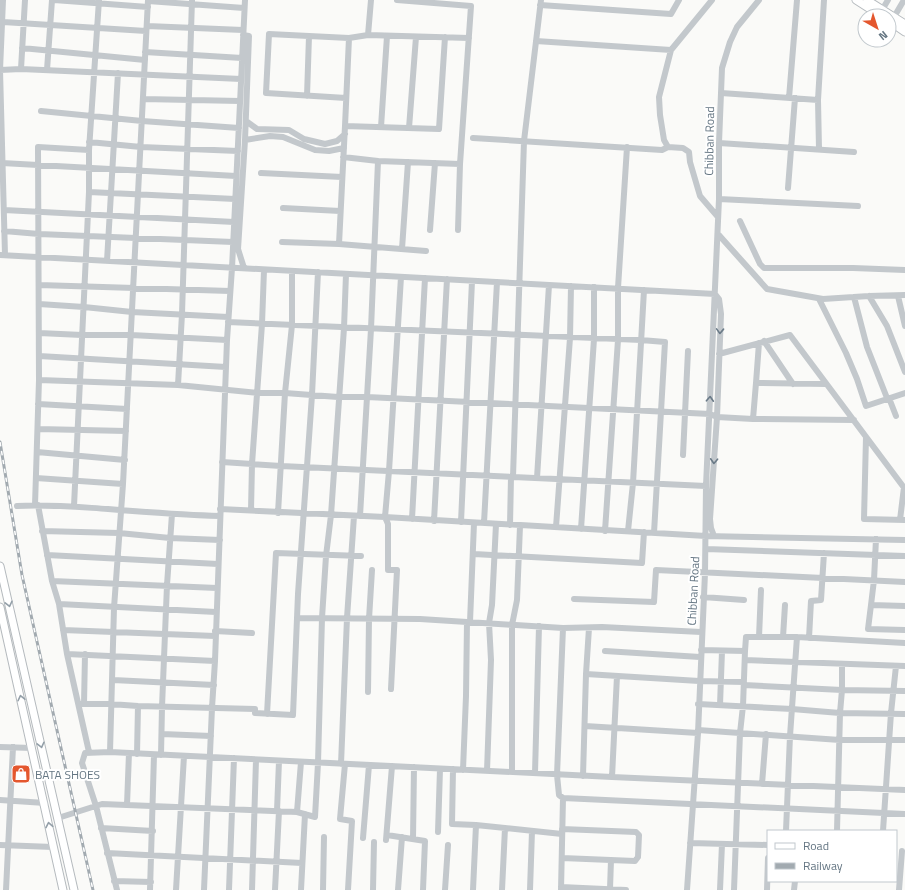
<svg xmlns="http://www.w3.org/2000/svg" width="905" height="890" font-family="'Titillium Web',sans-serif">
<rect width="100%" height="100%" fill="#fafaf8"/>
<g fill="none" stroke-linecap="round" stroke-linejoin="round">
<defs>
<path id="major" d="M 856,0 L 881,16
M 867,0 L 905,24
M 889,21 L 905,32
M 0,566 L 74,890
M 0,607 L 63,890"/>
</defs>
<!-- major casing -->
<use href="#major" stroke="#b5babe" stroke-width="9"/>
<!-- minor -->
<path stroke="#c3c8cc" stroke-width="6" d="M 3,0 L 0,70 L 5,255
M 25,0 L 21,69 L 241,79
M 54,0 L 148,7
M 371,0 L 368,35 L 469,38
M 148,1 L 244,8
M 540,5 L 671,14 L 679,0
M 882,10 L 888,0
M 894,17 L 904,0
M 3,22 L 146,31
M 147,26 L 243,30
M 243,35 L 249,36 L 245,140
M 368,35 L 349,38 L 345,126 L 439,129 L 445,37
M 536,41 L 671,50 L 712,0
M 22,48 L 145,60
M 145,52 L 242,58
M 0,70 L 21,69
M 47,70 L 52,0
M 721,93 L 818,100
M 307,96 L 309,36
M 346,98 L 266,93 L 269,34 L 349,38
M 789,98 L 797,0
M 143,99 L 240,101
M 41,111 L 142,121 L 239,128
M 246,121 L 257,129 L 289,130 L 304,139 L 325,144 L 337,141 L 345,134
M 381,127 L 387,36
M 409,128 L 416,37
M 473,138 L 662,150 L 668,147 L 683,148 L 689,152 L 690,162 L 700,196 L 718,217
M 89,142 L 141,147 L 238,151
M 719,143 L 854,152
M 668,147 L 664,140 L 660,115 L 659,97 L 671,50
M 819,149 L 818,100 L 824,0
M 343,157 L 378,161
M 2,163 L 236,176
M 261,173 L 342,177
M 788,188 L 795,98
M 89,192 L 235,199
M 719,199 L 858,206
M 283,208 L 340,211
M 4,210 L 234,222
M 740,221 L 760,264 L 764,268 L 853,268 L 905,270
M 430,230 L 435,163
M 458,230 L 460,164
M 4,231 L 39,234 L 233,242
M 718,234 L 767,289 L 823,299 L 869,296 L 905,295
M 282,242 L 339,244 L 345,126
M 339,244 L 426,251
M 402,249 L 408,162
M 0,255 L 715,294
M 107,261 L 118,73
M 244,268 L 238,249 L 245,140 L 270,136 L 283,137 L 315,150 L 329,151 L 344,148
M 39,285 L 230,291
M 869,296 L 887,326 L 905,372
M 898,296 L 905,326
M 854,297 L 867,347 L 887,398
M 819,299 L 846,353 L 857,379 L 866,406 L 905,393
M 39,304 L 84,307 L 132,312 L 228,317
M 228,322 L 641,340 L 665,342 L 654,533
M 39,333 L 82,335 L 131,335 L 227,340
M 764,341 L 793,384
M 759,343 L 756,383 L 826,384
M 719,354 L 790,335 L 905,489
M 39,356 L 226,367
M 39,380 L 178,385 L 258,393 L 285,393 L 338,397 L 367,397 L 710,414 L 717,417 L 753,419 L 854,420
M 178,385 L 182,314 L 192,0
M 889,398 L 896,416
M 38,404 L 127,409
M 753,419 L 756,383
M 38,429 L 126,431
M 866,437 L 864,519 L 905,520
M 37,452 L 125,460
M 683,455 L 688,351
M 222,462 L 281,466 L 706,486
M 513,477 L 524,141 L 541,0
M 36,478 L 123,484
M 537,478 L 549,285
M 35,505 L 39,380 L 38,147 L 89,150
M 38,505 L 52,581 L 59,604 L 67,654 L 89,752
M 17,506 C 47,504 77,507 108,509 C 145,512 183,515 220,516
M 74,506 L 89,192 L 89,150 L 99,0
M 220,509 L 385,517 L 706,536 L 905,540
M 251,510 L 252,464 L 262,324 L 264,270
M 278,513 L 285,393 L 292,325 L 292,271
M 360,516 L 371,329 L 378,161 L 460,164 L 471,6 L 397,0
M 412,519 L 425,278
M 900,520 L 904,487
M 434,521 L 447,279
M 461,522 L 472,281
M 484,523 L 497,282
M 510,525 L 511,477
M 556,527 L 570,338 L 571,286
M 581,529 L 594,339 L 594,287
M 42,531 L 119,533 L 170,538 L 220,540
M 605,531 L 618,340 L 618,288 L 627,147
M 628,531 L 633,483 L 644,290
M 714,536 L 711,528 L 710,519 L 717,417 L 721,314 L 719,299 L 715,294
M 706,549 L 905,556
M 474,554 L 642,563 L 644,532
M 47,555 L 218,564
M 52,581 L 217,588
M 703,597 L 744,600
M 574,599 L 654,602 L 656,570 L 905,582
M 59,604 L 216,612
M 871,605 L 874,580 L 876,539
M 905,606 L 871,605 L 868,629 L 905,630
M 297,618 L 420,619 L 563,628 L 602,627 L 701,632
M 470,622 L 474,523
M 563,628 L 557,775 L 559,795 L 563,798 L 905,814
M 63,630 L 215,636
M 215,631 L 252,633
M 759,637 L 761,590
M 783,637 L 785,605
M 809,638 L 811,601 L 821,600 L 824,553
M 701,650 L 745,651
M 605,651 L 700,657
M 67,654 L 215,661
M 745,660 L 905,666
M 586,674 L 699,681 L 744,682
M 113,680 L 214,685
M 744,685 L 842,690 L 905,691
M 391,689 L 397,570 L 388,570 L 388,524 L 385,517 L 389,471 L 401,277
M 368,692 L 369,619 L 372,570
M 79,704 L 110,704 L 138,706 L 255,709 L 255,713 L 293,715 L 298,594 L 312,395 L 318,272
M 84,704 L 85,654
M 698,704 L 792,709 L 840,713 L 905,714
M 720,705 L 722,651
M 267,714 L 276,553 L 361,556
M 585,726 L 698,733
M 698,730 L 840,740 L 905,740
M 162,734 L 211,736
M 0,747 L 32,748
M 110,752 L 114,608 L 123,484 L 148,0
M 137,754 L 138,706
M 161,755 L 162,707 L 167,585 L 172,514
M 341,764 L 347,618 L 354,516
M 345,764 L 340,819 L 352,821 L 348,890
M 453,769 L 452,824 L 476,825 L 562,834
M 463,770 L 466,696 L 467,622
M 487,771 L 491,660 L 489,623 L 492,605 L 496,524
M 512,772 L 512,625 L 517,600 L 520,526
M 535,773 L 539,626
M 583,776 L 586,674 L 589,628
M 612,777 L 617,676
M 762,784 L 766,734
M 0,800 L 45,803
M 127,805 L 129,753
M 277,811 L 279,761
M 297,812 L 301,762
M 58,818 L 102,804 L 297,812 L 315,817 L 318,763 L 322,618 L 326,556 L 331,515 L 344,328 L 346,274
M 101,828 L 153,831
M 786,831 L 790,736 L 797,637
M 837,831 L 840,713 L 842,690 L 842,664
M 883,831 L 891,713 L 896,666
M 438,832 L 440,769
M 387,835 L 425,841 L 423,890
M 363,838 L 369,765
M 413,839 L 414,767
M 386,840 L 392,766
M 690,843 L 768,845
M 0,845 L 53,847
M 107,853 L 302,863
M 562,858 L 635,861 L 638,857 L 639,835 L 636,832 L 562,829
M 114,881 L 151,882
M 561,887 L 626,890
M 610,889 L 611,860
M 6,890 L 13,747
M 117,890 L 96,806 L 82,763 L 85,753 L 110,752 L 612,777 L 905,790
M 150,890 L 154,755
M 176,890 L 184,756
M 204,890 L 212,708 L 215,661 L 227,340 L 232,268 L 245,0
M 229,890 L 234,758
M 252,890 L 256,760
M 275,890 L 279,811
M 301,890 L 305,814
M 323,890 L 324,837
M 373,890 L 374,842
M 398,890 L 402,837
M 445,890 L 448,845
M 473,890 L 476,825
M 502,890 L 505,828
M 530,890 L 532,831
M 561,890 L 563,798
M 687,890 L 698,733 L 705,573 L 706,486 L 719,199 L 719,143 L 722,68 L 730,42 L 737,27 L 759,0
M 720,890 L 722,844
M 734,890 L 740,733 L 743,706 L 745,651 L 746,637 L 797,637 L 905,643
M 767,890 L 768,858
M 794,890 L 795,881
M 899,890 L 902,851"/>
<!-- major -->
<use href="#major" stroke="#fff" stroke-width="7"/>
<defs>
<path id="rail" d="M 0,442 L 22,575 L 93,890"/>
</defs>
<!-- rail casing -->
<use href="#rail" stroke="#a2aab0" stroke-width="3"/>
<!-- rail -->
<use href="#rail" stroke="#fff" stroke-width="1.5" stroke-dasharray="4.5" stroke-linecap="butt"/>
</g>
<!-- one-way arrows -->
<defs><path id="oneway-chevron" d="M-2-3.5L2.5 0L-2 3.5" fill="none" stroke-width="1.6" stroke-linecap="round" stroke-linejoin="round"/></defs>
<g stroke="#6a7a87">
<use href="#oneway-chevron" transform="translate(720 331) rotate(92)"/>
<use href="#oneway-chevron" transform="translate(710 399) rotate(-87)"/>
<use href="#oneway-chevron" transform="translate(714 461) rotate(93)"/>
</g>
<g stroke="#939fa8">
<use href="#oneway-chevron" transform="translate(9 604) rotate(77)"/>
<use href="#oneway-chevron" transform="translate(21 698) rotate(-103)"/>
<use href="#oneway-chevron" transform="translate(41 745) rotate(76)"/>
<use href="#oneway-chevron" transform="translate(49 825) rotate(-101)"/>
</g>
<!-- icons -->
<defs>
<symbol id="shop-square" viewBox="-11 -11 22 22"><rect x="-9" y="-9" width="18" height="18" rx="4" fill="#e4572e" stroke="#fff"/><path d="M-5-2.5h2.3a2.7 3.5 0 0 1 5.4 0H5L5.5 6h-11ZM-1.5-2.5h3a1.5 2.3 0 0 0-3 0Z" fill="#fff"/></symbol>
</defs>
<g fill-rule="evenodd">
<use href="#shop-square" x="10" y="763" width="22" height="22"/>
</g>
<g text-anchor="middle" dominant-baseline="central" stroke-width="4" stroke-linejoin="round" paint-order="stroke">
<!-- street labels -->
<g font-size="12" fill="#657683" stroke="#fff">
<text transform="translate(709 141) rotate(-89)">Chibban Road</text>
<text transform="translate(693 591) rotate(-87)">Chibban Road</text>
</g>
<!-- poi labels -->
<g font-size="12" fill="#657683" stroke="#fff" text-anchor="start">
<text x="35" y="774">BATA SHOES</text>
</g>
</g>
<!-- legend -->
<rect x="767" y="830" width="130" height="52" fill="#ffffff" stroke="#c1c8cd"/>
<rect x="775" y="843" width="20" height="6" fill="#ffffff" stroke="#c1c8cd"/>
<text x="803" y="850" font-size="12" fill="#657683">Road</text>
<rect x="775" y="863" width="20" height="6" fill="#a2aab0" stroke="#c1c8cd"/>
<text x="803" y="870" font-size="12" fill="#657683">Railway</text>
<!-- north arrow -->
<g transform="translate(877 28) rotate(141)"><circle r="19" fill="#ffffff" stroke="#c1c8cd"/>
<path d="M0-3L7 15L0 10L-7 15Z" fill="#e4572e"/>
<text y="-6" font-size="11" font-weight="bold" text-anchor="middle" fill="#657683">N</text>
</g>
</svg>
